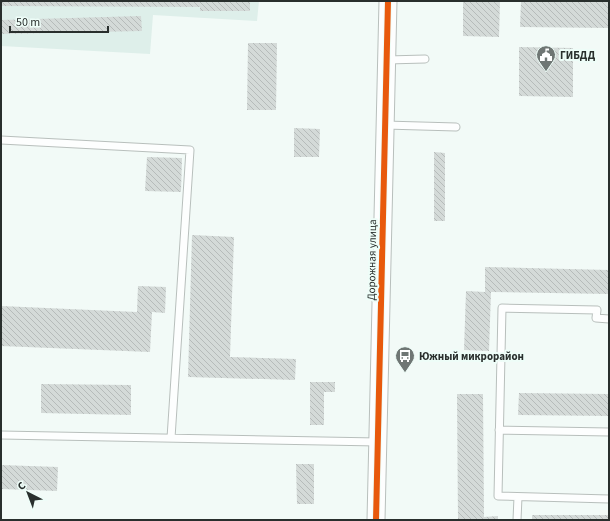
<svg xmlns="http://www.w3.org/2000/svg" width="610" height="521" font-family="'Source Sans 3',sans-serif">
<defs>
<pattern id="building-back-hatch" width="6" height="6" patternUnits="userSpaceOnUse"><rect width="6" height="6" fill="#d4dad8"/><path d="M-1 5l2 2M0 0l6 6M5-1l2 2" fill="none" stroke="#b6bbba"/></pattern>
</defs>
<rect width="100%" height="100%" fill="#f2faf7"/>
<!-- built -->
<path fill="#deefea" d="M 1,1 L 259,1 L 257,21 L 153,15 L 150,54 L 1,46 Z"/>
<!-- building -->
<path fill="url(#building-back-hatch)" d="M 1,1 L 250,1 L 250,11 L 200,11 L 200,7 L 1,6 Z
M 463,1 L 500,1 L 499,37 L 463,36 Z
M 521,1 L 609,1 L 609,28 L 520,27 Z
M 141,16 L 142,31 L 1,34 L 1,20 Z
M 248,43 L 277,43 L 276,110 L 247,110 Z
M 519,47 L 573,48 L 573,97 L 519,96 Z
M 294,128 L 320,129 L 319,157 L 294,157 Z
M 434,152 L 445,153 L 445,221 L 434,221 Z
M 147,157 L 182,158 L 181,192 L 145,191 Z
M 192,235 L 234,237 L 230,357 L 296,359 L 295,380 L 188,377 Z
M 485,267 L 609,270 L 609,294 L 491,292 L 489,351 L 464,350 L 466,291 L 485,292 Z
M 138,286 L 166,287 L 165,313 L 152,312 L 150,352 L 1,346 L 1,306 L 137,312 Z
M 310,382 L 335,382 L 335,392 L 324,392 L 324,425 L 310,425 Z
M 41,384 L 131,385 L 131,415 L 41,413 Z
M 519,393 L 609,394 L 609,416 L 518,415 Z
M 457,394 L 483,394 L 484,517 L 498,516 L 498,520 L 458,520 Z
M 296,464 L 314,464 L 314,504 L 297,504 Z
M 1,465 L 58,467 L 57,491 L 1,489 Z
M 532,515 L 609,515 L 609,520 L 532,520 Z"/>
<g fill="none" stroke-linecap="round" stroke-linejoin="round">
<defs>
<path id="service" d="M 387,60 L 425,59
M 385,125 L 456,127
M 1,140 L 190,150 L 171,438
M 609,319 L 596,318 L 597,310 L 502,308 L 498,496 L 609,499
M 499,430 L 609,432
M 1,435 L 378,442
M 517,520 L 518,497"/>
<path id="tertiary" d="M 376,520 L 388,1"/>
</defs>
<!-- service casing -->
<use href="#service" stroke="#b8bfbc" stroke-width="9"/>
<!-- tertiary casing -->
<use href="#tertiary" stroke="#b8bfbc" stroke-width="19"/>
<!-- service -->
<use href="#service" stroke="#fdfefe" stroke-width="7"/>
<!-- tertiary -->
<use href="#tertiary" stroke="#fdfefe" stroke-width="17"/>
<defs>
<path id="cycleway" d="M 376,520 L 388,1"/>
</defs>
<!-- cycleway casing -->
<use href="#cycleway" stroke="#eefdf8" stroke-width="8"/>
<!-- cycleway -->
<use href="#cycleway" stroke="#e8590c" stroke-width="6"/>
</g>
<!-- icons -->
<defs>
<symbol id="civic-pin" viewBox="-11 -11 22 30"><path d="M0 17L-7.5 6A9.5 9.5 0 1 1 7.5 6Z" fill="#6f7674" stroke="#eefdf8"/><path d="M-.6-6.5H3V-4.5H.6V-3L4-1V1h2V6H-6V1h2V-1L-.6-3ZM-1.2 2.5V6h2.4V2.5Z" fill="#fff"/></symbol>
<symbol id="bus-pin" viewBox="-11 -11 22 30"><path d="M0 17L-7.5 6A9.5 9.5 0 1 1 7.5 6Z" fill="#6f7674" stroke="#eefdf8"/><path d="M-5-6H5V4H4V6H2V4H-2V6H-4V4H-5ZM-3.5-4V0h7V-4ZM-3.5 1.2v1.5H-2V1.2ZM2 1.2v1.5H3.5V1.2Z" fill="#fff"/></symbol>
</defs>
<g fill-rule="evenodd">
<use href="#civic-pin" x="535" y="44" width="22" height="30"/>
<use href="#bus-pin" x="394" y="345" width="22" height="30"/>
</g>
<g text-anchor="middle" dominant-baseline="central" stroke-width="4" stroke-linejoin="round" paint-order="stroke">
<!-- poi labels -->
<g font-size="11" font-weight="bold" fill="#292f2d" stroke="#eefdf8" text-anchor="start">
<text x="560" y="55">ГИБДД</text>
<text x="419" y="356">Южный микрорайон</text>
</g>
<!-- street labels -->
<g font-size="11" fill="#292f2d" stroke="#eefdf8">
<text transform="translate(372 260) rotate(-89)">Дорожная улица</text>
</g>
</g>
<!-- border -->
<rect width="610" height="521" fill="none" stroke="#292f2d" stroke-width="4"/>
<!-- north arrow -->
<g transform="translate(28 493) rotate(318)" stroke="#eefdf8" stroke-width="3" paint-order="stroke">
<path d="M0-3L7 15L0 10L-7 15Z" fill="#292f2d"/>
<text y="-6" font-size="11" font-weight="bold" text-anchor="middle" fill="#292f2d">С</text>
</g>
<!-- scale -->
<path d="M10 26v6h98v-6" fill="none" stroke="#292f2d" stroke-width="2"/>
<text x="16" y="26" font-size="12" fill="#292f2d" stroke="#eefdf8" stroke-width="3" paint-order="stroke">50 m</text>
</svg>
